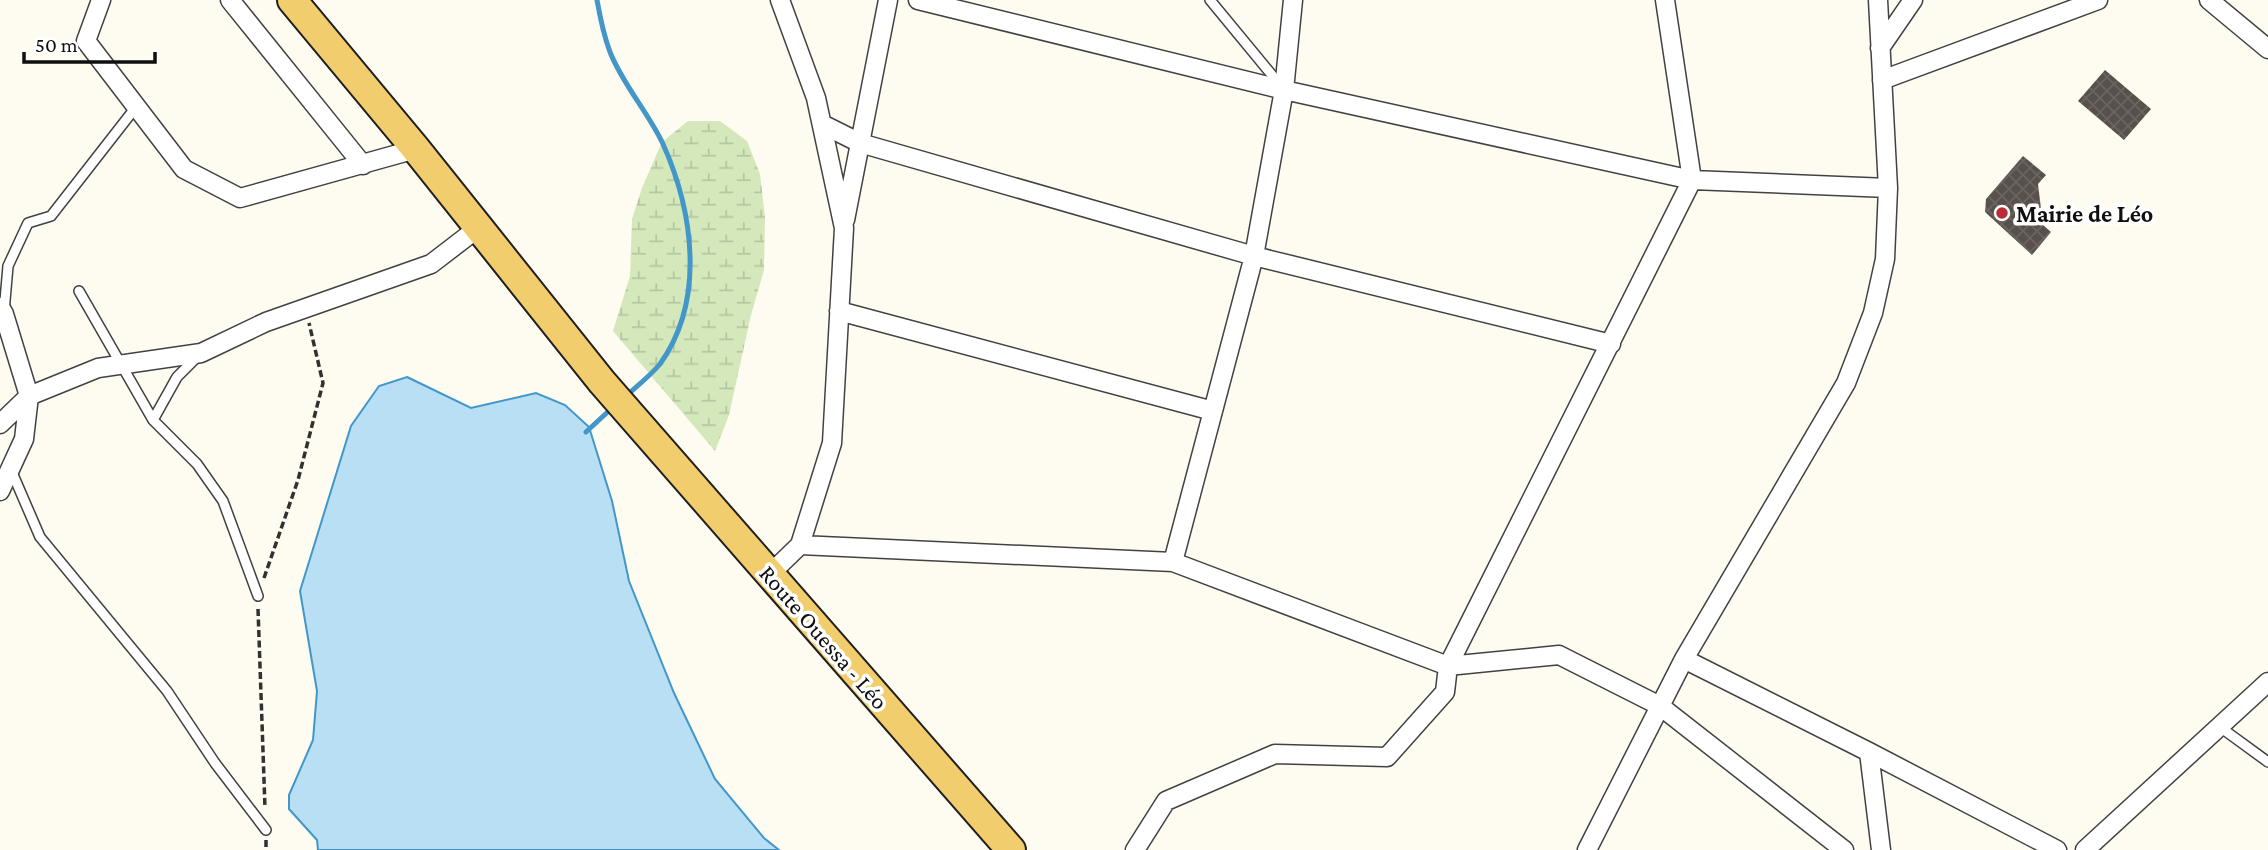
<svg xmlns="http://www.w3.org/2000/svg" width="2268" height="850" font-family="'Crimson Pro',serif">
<defs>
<pattern id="wetland-marsh" width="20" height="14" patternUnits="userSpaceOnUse" patternTransform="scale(1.75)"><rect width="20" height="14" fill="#d4e8bc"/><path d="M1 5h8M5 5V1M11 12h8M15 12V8" fill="none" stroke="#b5c6a0"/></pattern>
<pattern id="building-cross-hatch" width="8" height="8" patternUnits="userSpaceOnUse" patternTransform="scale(1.75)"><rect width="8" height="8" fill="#57504b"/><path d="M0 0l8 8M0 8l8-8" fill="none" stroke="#6a6561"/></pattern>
</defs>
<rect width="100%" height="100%" fill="#fefbf1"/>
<!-- wetland -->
<path fill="url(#wetland-marsh)" d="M 688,121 L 720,121 L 747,141 L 760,174 L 765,217 L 764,270 L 751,315 L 729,415 L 715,451 L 613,331 L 630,276 L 632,219 L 642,188 L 662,142 Z"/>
<!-- water -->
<path fill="#b8dff4" stroke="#4297c8" stroke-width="2" d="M 407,377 L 471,408 L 536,393 L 565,405 L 589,427 L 612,501 L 629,581 L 674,693 L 715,779 L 764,838 L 779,850 L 318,850 L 317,840 L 289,809 L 289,795 L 313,740 L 317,691 L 300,591 L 351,426 L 379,386 Z"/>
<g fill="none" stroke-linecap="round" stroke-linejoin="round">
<!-- stream -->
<path stroke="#4297c8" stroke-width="5" d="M 597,0 C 600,17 604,36 610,52 C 623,85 648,112 663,144 C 693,211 706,300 660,364 C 650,376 637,386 625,397
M 586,432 L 612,408"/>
</g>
<!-- building -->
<path fill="url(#building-cross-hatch)" d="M 2105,70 L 2151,109 L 2124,140 L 2078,101 Z
M 2023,156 L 2046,175 L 2038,184 L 2043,225 L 2051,232 L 2032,255 L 1985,212 L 1986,199 Z"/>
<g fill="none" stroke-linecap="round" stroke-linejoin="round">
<defs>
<path id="service" d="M 1210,0 L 1281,86
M 79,291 L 153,420 L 197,464 L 223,501 L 258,596
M 4,312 L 8,266 L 28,223 L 51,216 L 136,107
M 153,420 L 177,377 L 198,356
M 11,470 L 40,537 L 167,691 L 215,763 L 266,830
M 2220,727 L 2268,762"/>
<path id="minor" d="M 101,0 L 86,41 L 184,169 L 240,198 L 416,149
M 230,0 L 363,165
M 780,0 L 816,98 L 844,228 L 832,443 L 800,545
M 918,0 L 1284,90 L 1692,180 L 1888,188
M 2209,0 L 2268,49
M 1880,48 L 1913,0
M 1882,80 L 2098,0
M 822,124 L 860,143 L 1254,256 L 1611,344
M 845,220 L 888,0
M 0,307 L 4,314 L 29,396 L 24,439 L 0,491
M 839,311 L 1213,411
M 0,424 L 29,396 L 98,368 L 201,353 L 266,322 L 431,264 L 478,228
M 1173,562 L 1254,256 L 1284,90 L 1293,0
M 770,574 L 800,545 L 1173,562 L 1448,666 L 1559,655 L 1660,706 L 1844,850
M 1684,659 L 1869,752 L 2057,850
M 1869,752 L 1881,850
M 1135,850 L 1166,801 L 1275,754 L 1387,757 L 1445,692 L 1448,666 L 1692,180 L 1665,0
M 1587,850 L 1684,659 L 1846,383 L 1873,313 L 1885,259 L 1888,188 L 1878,0
M 2085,850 L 2268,682"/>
<path id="primary" d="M 292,0 L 416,149 L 602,382 L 1011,850"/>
</defs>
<!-- service casing -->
<use href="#service" stroke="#424242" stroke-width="12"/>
<!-- minor casing -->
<use href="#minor" stroke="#424242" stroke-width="21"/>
<!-- primary casing -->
<use href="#primary" stroke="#202020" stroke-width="32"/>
<!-- path -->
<path stroke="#313131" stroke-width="3.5" stroke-dasharray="7 3.5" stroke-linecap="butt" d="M 264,578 L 298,480 L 323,383 L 309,323
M 258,609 L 265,808
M 266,840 L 266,850"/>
<!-- service -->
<use href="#service" stroke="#fff" stroke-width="9"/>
<!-- minor -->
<use href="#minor" stroke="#fff" stroke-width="18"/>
<!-- primary -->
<use href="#primary" stroke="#f2cd6d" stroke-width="28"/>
</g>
<!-- markers -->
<circle fill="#b92c38" stroke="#fff" stroke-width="2.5" cx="2002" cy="213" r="7"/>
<g text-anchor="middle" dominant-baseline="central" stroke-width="7" stroke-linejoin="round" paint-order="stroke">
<!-- poi labels -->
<g font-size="24" font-weight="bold" fill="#0f0f0f" stroke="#fff" text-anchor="start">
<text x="2016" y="213">Mairie de Léo</text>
</g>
<!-- street labels -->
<g font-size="24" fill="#0f0f0f" stroke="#fff">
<text transform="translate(824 637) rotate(49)">Route Ouessa - Léo</text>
</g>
</g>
<!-- scale -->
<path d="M24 52v10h131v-10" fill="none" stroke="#0f0f0f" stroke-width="3.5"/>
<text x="35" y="52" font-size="21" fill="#0f0f0f" stroke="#ffffff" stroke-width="5" paint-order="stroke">50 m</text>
</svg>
